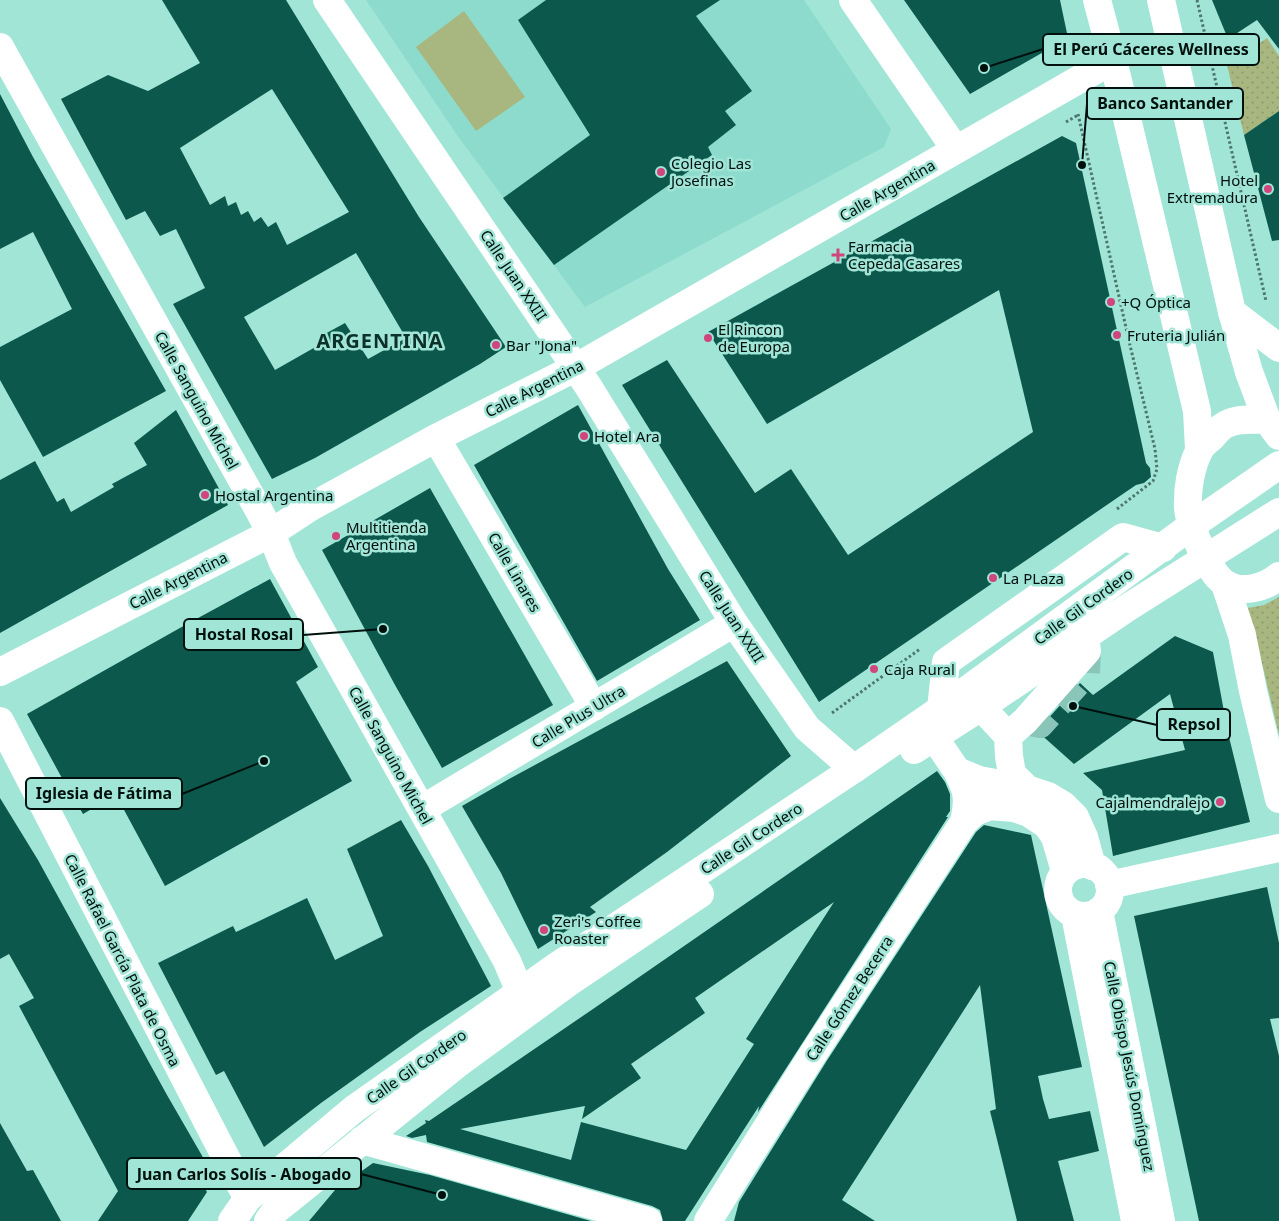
<svg xmlns="http://www.w3.org/2000/svg" width="1279" height="1221" font-family="'Noto Sans',sans-serif">
<defs>
<pattern id="garden-dots" width="8" height="8" patternUnits="userSpaceOnUse" patternTransform="scale(1.25)"><rect width="8" height="8" fill="#a8b77f"/><path d="M2 2h.1M6 6h.1" fill="none" stroke="#8f9c6d" stroke-width="1.8" stroke-linecap="round"/></pattern>
</defs>
<rect width="100%" height="100%" fill="#a1e5d7"/>
<!-- built -->
<path fill="#8ddbcc" d="M 366,0 L 804,0 L 891,129 L 884,147 L 585,307 L 457,135 Z"/>
<!-- garden -->
<path fill="url(#garden-dots)" d="M 1267,38 L 1279,56 L 1279,111 L 1244,135 L 1227,65 Z
M 1279,597 L 1279,735 L 1256,638 L 1242,609 L 1264,605 Z"/>
<!-- pitch -->
<path fill="#a8b77f" d="M 464,11 L 525,97 L 476,131 L 416,47 Z"/>
<!-- building -->
<path fill="#0c584d" fill-rule="evenodd" d="M 162,0 L 286,0 L 419,217 L 506,347 L 480,364 L 315,458 L 272,479 L 173,304 L 205,288 L 176,229 L 160,236 L 145,211 L 126,220 L 61,99 L 108,75 L 148,91 L 200,63 ZM 272,89 L 349,212 L 287,245 L 276,222 L 268,227 L 261,217 L 254,222 L 248,211 L 241,215 L 236,202 L 228,206 L 225,196 L 210,205 L 180,148 ZM 356,253 L 406,338 L 368,359 L 345,323 L 323,335 L 326,341 L 275,370 L 244,317 Z
M 546,0 L 720,0 L 696,16 L 752,91 L 725,111 L 736,125 L 708,147 L 712,155 L 554,265 L 503,198 L 590,135 L 518,20 Z
M 904,0 L 1060,0 L 1068,38 L 970,94 Z
M 1212,0 L 1279,0 L 1279,49 L 1257,20 L 1228,39 Z
M 0,94 L 33,157 L 166,391 L 43,457 L 0,380 L 0,347 L 72,309 L 33,232 L 0,249 Z
M 1279,111 L 1279,240 L 1272,241 L 1244,135 Z
M 1062,136 L 1076,143 L 1146,463 L 1150,468 L 1151,477 L 1144,483 L 1136,485 L 819,702 L 622,385 L 667,360 L 755,493 L 791,469 L 848,555 L 1033,432 L 999,290 L 767,424 L 708,332 Z
M 578,405 L 668,569 L 700,620 L 597,681 L 474,465 Z
M 176,410 L 228,505 L 0,633 L 0,480 L 35,461 L 57,502 L 64,498 L 71,512 L 114,487 L 112,484 L 147,465 L 134,443 Z
M 430,488 L 553,705 L 442,768 L 395,685 L 322,550 Z
M 270,579 L 318,667 L 296,682 L 352,781 L 165,886 L 116,795 L 83,814 L 63,780 L 27,714 L 187,624 Z
M 1175,636 L 1213,652 L 1228,733 L 1250,822 L 1113,856 L 1102,790 L 1083,773 L 1185,750 L 1170,694 L 1074,764 L 1037,731 L 1080,683 L 1093,695 Z
M 727,661 L 791,756 L 667,852 L 590,907 L 596,912 L 538,949 L 501,873 L 462,806 L 509,779 Z
M 937,771 L 945,782 L 950,794 L 950,811 L 946,817 L 948,817 L 758,1112 L 759,1106 L 685,1221 L 663,1221 L 660,1210 L 652,1206 L 427,1142 L 426,1135 L 412,1138 L 406,1136 L 426,1123 L 425,1120 L 429,1121 L 593,1009 ZM 834,902 L 746,1039 L 754,1044 L 686,1150 L 581,1122 L 571,1160 L 460,1129 L 585,1106 L 582,1119 L 641,1078 L 631,1064 L 705,1013 L 695,998 Z
M 0,798 L 38,860 L 167,1095 L 208,1166 L 198,1177 L 207,1192 L 188,1221 L 98,1221 L 118,1191 L 19,1006 L 34,998 L 9,954 L 0,959 Z
M 401,820 L 428,866 L 491,986 L 420,1032 L 321,1103 L 264,1147 L 224,1071 L 216,1075 L 158,963 L 233,926 L 236,932 L 307,898 L 335,960 L 383,936 L 347,849 Z
M 984,825 L 1031,835 L 1082,1067 L 1038,1076 L 1043,1099 L 1049,1119 L 1090,1111 L 1099,1151 L 1058,1161 L 1074,1221 L 1017,1221 L 990,1111 L 996,1109 L 980,985 L 842,1200 L 875,1221 L 734,1221 L 739,1202 L 826,1062 L 976,832 Z
M 1267,887 L 1279,943 L 1279,1018 L 1270,1019 L 1279,1056 L 1279,1221 L 1199,1221 L 1134,916 Z
M 0,1123 L 27,1171 L 33,1170 L 61,1221 L 0,1221 Z
M 373,1163 L 430,1175 L 591,1221 L 309,1221 L 335,1190 Z"/>
<g fill="none" stroke-linecap="round" stroke-linejoin="round">
<!-- minor-tunnel -->
<path stroke="#89c5b9" stroke-width="28" stroke-dasharray="28 14" stroke-linecap="butt" d="M 1025,721 L 1040,724 L 1086,673 L 1087,651"/>
<!-- path -->
<path stroke="#4d766d" stroke-width="3" stroke-dasharray="2.5 2.5" stroke-linecap="butt" d="M 1197,0 L 1266,301
M 1070,51 L 1079,40
M 1078,114 L 1129,341
M 1066,122 L 1078,115
M 1117,509 L 1153,481 L 1157,469 L 1155,449 L 1129,341 L 1152,337
M 832,713 L 920,649"/>
<!-- minor -->
<path stroke="#fff" stroke-width="28" d="M 327,0 L 588,386 L 734,623 L 807,728 L 854,769
M 853,0 L 956,150
M 0,47 L 257,507 L 271,533 L 283,563 L 507,961 L 520,992
M 1232,312 L 1279,348
M 436,438 L 594,707
M 0,672 L 271,533 L 309,508 L 436,438 L 575,368 L 1113,60
M 981,707 L 1008,736
M 941,709 L 946,662 L 1123,537 L 1163,548
M 0,721 L 238,1181 L 248,1198
M 920,724 L 934,737 L 957,771 L 979,780 L 1027,789 L 1048,796 L 1063,805 L 1075,817 L 1084,837 L 1092,866
M 1027,789 L 1012,774 L 1009,756 L 1008,736 L 1025,721 L 1087,651 L 1085,636
M 422,809 L 734,623
M 964,822 L 975,812 L 990,806 L 1014,808 L 1029,813 L 1047,825 L 1055,837 L 1065,871
M1058 890a26 26 0 1 1 52 0a26 26 0 1 1-52 0Z
M 1109,885 L 1279,848
M 1099,911 L 1161,1221
M 1075,915 L 1135,1221
M 362,1140 L 648,1221
M 708,1221 L 813,1054 L 964,822 C 969,798 968,792 957,771"/>
<!-- major -->
<path stroke="#fff" stroke-width="28" d="M 1097,0 L 1113,60 L 1197,411 L 1199,449
M 1161,0 L 1232,312 L 1249,372 L 1267,420 L 1279,436
M 1267,420 C 1255,420 1241,418 1229,423 C 1223,425 1216,432 1212,437 C 1207,441 1201,446 1199,451 C 1191,467 1187,489 1188,507 C 1189,526 1209,575 1226,584 C 1242,594 1265,588 1279,576
M 1225,584 L 1242,635 L 1253,691 L 1279,799
M 914,750 L 981,707 L 1127,608 L 1279,512
M 232,1221 L 248,1198 L 354,1109 L 557,966 L 854,769 L 941,709 L 1191,526 L 1279,465
M 268,1221 L 276,1210 L 456,1065 L 568,983 L 700,894"/>
</g>
<!-- markers -->
<g fill="#d0457b" stroke="#a1e5d7" stroke-width="2">
<circle cx="661" cy="172" r="5"/>
<circle cx="1268" cy="189" r="5"/>
<path d="M835.5 247.5h5v5h5v5h-5v5h-5v-5h-5v-5h5z"/>
<circle cx="1111" cy="302" r="5"/>
<circle cx="1117" cy="335" r="5"/>
<circle cx="708" cy="338" r="5"/>
<circle cx="496" cy="345" r="5"/>
<circle cx="584" cy="436" r="5"/>
<circle cx="205" cy="495" r="5"/>
<circle cx="336" cy="536" r="5"/>
<circle cx="993" cy="578" r="5"/>
<circle cx="874" cy="669" r="5"/>
<circle cx="1220" cy="802" r="5"/>
<circle cx="544" cy="930" r="5"/>
</g>
<g text-anchor="middle" dominant-baseline="central" stroke-width="5" stroke-linejoin="round" paint-order="stroke">
<!-- poi labels -->
<g font-size="15" fill="#00100c" stroke="#a1e5d7" text-anchor="start">
<text x="671" y="163">Colegio Las<tspan x="671" dy="17">Josefinas</tspan></text>
<text x="1258" y="180" text-anchor="end">Hotel<tspan x="1258" dy="17">Extremadura</tspan></text>
<text x="848" y="246">Farmacia<tspan x="848" dy="17">Cepeda Casares</tspan></text>
<text x="1121" y="302">+Q Óptica</text>
<text x="718" y="329">El Rincon<tspan x="718" dy="17">de Europa</tspan></text>
<text x="1127" y="335">Fruteria Julián</text>
<text x="506" y="345">Bar "Jona"</text>
<text x="594" y="436">Hotel Ara</text>
<text x="215" y="495">Hostal Argentina</text>
<text x="346" y="527">Multitienda<tspan x="346" dy="17">Argentina</tspan></text>
<text x="1003" y="578">La PLaza</text>
<text x="884" y="669">Caja Rural</text>
<text x="1210" y="802" text-anchor="end">Cajalmendralejo</text>
<text x="554" y="921">Zeri's Coffee<tspan x="554" dy="17">Roaster</tspan></text>
</g>
<!-- street labels -->
<g font-size="15" fill="#00100c" stroke="#a1e5d7">
<text transform="translate(887 190) rotate(-30)">Calle Argentina</text>
<text transform="translate(514 275) rotate(56)">Calle Juan XXIII</text>
<text transform="translate(534 388) rotate(-27)">Calle Argentina</text>
<text transform="translate(197 400) rotate(61)">Calle Sanguino Michel</text>
<text transform="translate(515 572) rotate(60)">Calle Linares</text>
<text transform="translate(178 580) rotate(-27)">Calle Argentina</text>
<text transform="translate(1083 606) rotate(-36)">Calle Gil Cordero</text>
<text transform="translate(732 616) rotate(57)">Calle Juan XXIII</text>
<text transform="translate(578 716) rotate(-31)">Calle Plus Ultra</text>
<text transform="translate(391 755) rotate(61)">Calle Sanguino Michel</text>
<text transform="translate(751 838) rotate(-33)">Calle Gil Cordero</text>
<text transform="translate(123 960) rotate(63)">Calle Rafael García Plata de Osma</text>
<text transform="translate(849 998) rotate(-57)">Calle Gómez Becerra</text>
<text transform="translate(416 1066) rotate(-35)">Calle Gil Cordero</text>
<text transform="translate(1130 1066) rotate(79)">Calle Obispo Jesús Domínguez</text>
</g>
<!-- district labels -->
<g font-size="20" font-weight="bold" letter-spacing="1" fill="#0c312b" stroke="#a1e5d7">
<text x="380" y="340">ARGENTINA</text>
</g>
</g>
<!-- callouts -->
<path fill="none" stroke="#00100c" stroke-width="2" d="M984 68L1043 49M1082 165L1087 104M383 629L303 635M1073 706L1157 725M264 761L182 794M442 1195L361 1174"/>
<g fill="#00100c" stroke="#a1e5d7" stroke-width="2">
<circle cx="984" cy="68" r="5"/>
<circle cx="1082" cy="165" r="5"/>
<circle cx="383" cy="629" r="5"/>
<circle cx="1073" cy="706" r="5"/>
<circle cx="264" cy="761" r="5"/>
<circle cx="442" cy="1195" r="5"/>
</g>
<g fill="#a1e5d7" stroke="#00100c" stroke-width="2">
<rect x="1043" y="34" width="216" height="31" rx="5"/>
<rect x="1087" y="88" width="156" height="31" rx="5"/>
<rect x="184" y="619" width="119" height="31" rx="5"/>
<rect x="1157" y="709" width="73" height="31" rx="5"/>
<rect x="26" y="778" width="156" height="31" rx="5"/>
<rect x="127" y="1158" width="234" height="31" rx="5"/>
</g>
<g font-size="16" text-anchor="middle" font-weight="bold" fill="#00100c">
<text x="1151" y="55">El Perú Cáceres Wellness</text>
<text x="1165" y="109">Banco Santander</text>
<text x="244" y="640">Hostal Rosal</text>
<text x="1194" y="730">Repsol</text>
<text x="104" y="799">Iglesia de Fátima</text>
<text x="244" y="1180">Juan Carlos Solís - Abogado</text>
</g>
</svg>
